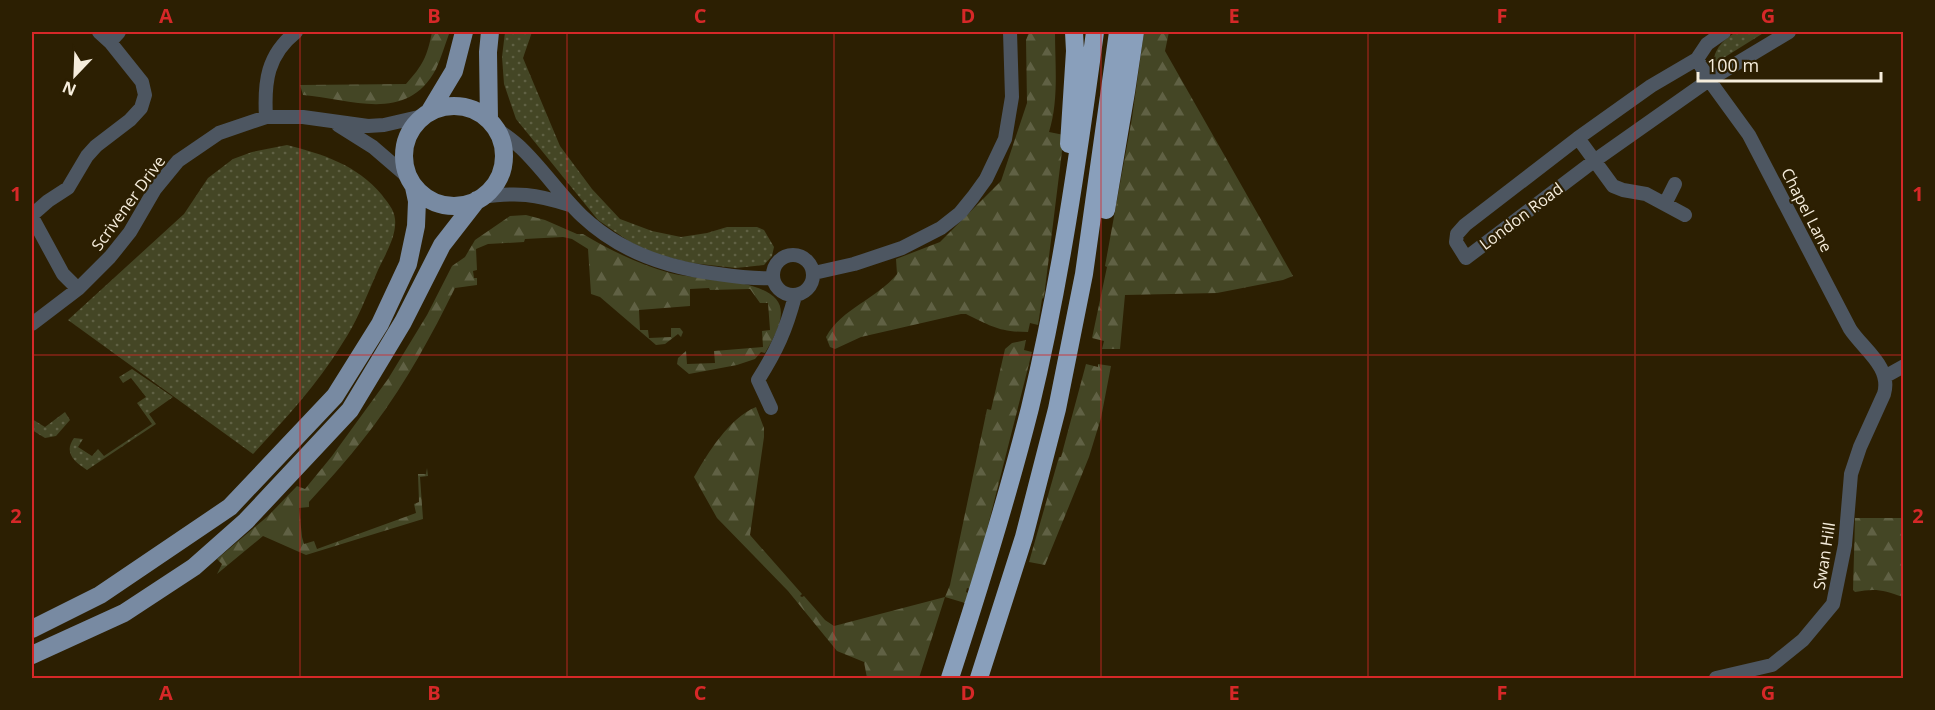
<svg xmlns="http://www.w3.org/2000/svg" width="1935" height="710" font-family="'Open Sans',sans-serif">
<defs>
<pattern id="grass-dots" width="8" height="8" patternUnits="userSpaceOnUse" patternTransform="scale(1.5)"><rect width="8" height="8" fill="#444625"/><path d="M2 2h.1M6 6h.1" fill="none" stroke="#606144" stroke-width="1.8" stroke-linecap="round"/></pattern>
<pattern id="forest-firs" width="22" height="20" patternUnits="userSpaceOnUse" patternTransform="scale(1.5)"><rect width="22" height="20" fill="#444625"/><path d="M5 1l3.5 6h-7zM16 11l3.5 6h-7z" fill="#606144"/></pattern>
</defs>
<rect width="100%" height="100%" fill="#2c1f02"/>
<!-- grass -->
<path fill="url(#grass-dots)" d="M 505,32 L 532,32 L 523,58 L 560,146 L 592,189 L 620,219 L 652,231 L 681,237 L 707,233 L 727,227 L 757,227 L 764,230 L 774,247 L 772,256 L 764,265 L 736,268 L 691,263 L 656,254 L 630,242 L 598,220 L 516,119 L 504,84 L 502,57 Z
M 1736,32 L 1765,32 L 1717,62 L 1713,60 C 1717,46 1724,39 1736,32 Z
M 287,145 C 323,154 357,165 382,195 C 387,202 394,209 395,219 C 397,236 385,255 378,270 C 367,295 357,322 342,344 C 317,385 285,419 253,454 L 68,320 L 184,214 L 208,178 L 233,159 L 252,152 Z
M 132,369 L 173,397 L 149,414 L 156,424 L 87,470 C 75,462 63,453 74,438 L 83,439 L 78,447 L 92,456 L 98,449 L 104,456 L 152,424 L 137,403 L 146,397 L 131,378 L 123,383 L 119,377 Z
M 65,412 L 70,420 L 56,436 L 45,438 L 32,430 L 32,419 L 45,427 Z"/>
<!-- forest -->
<path fill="url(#forest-firs)" d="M 432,32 L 449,32 L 449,34 C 445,45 441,58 436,69 C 407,124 351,99 303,95 L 300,85 L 406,84 C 423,65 427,57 432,32 Z
M 1029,32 L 1055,32 C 1055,65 1059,100 1049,132 L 1064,135 L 1044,297 L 1042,299 L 1038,325 L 1030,323 L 1028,332 C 999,332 991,326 966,314 L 961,314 L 861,337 L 835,349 L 830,347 L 826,337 C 842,308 877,299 897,274 L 896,259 L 940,242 L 1001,181 L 1027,103 L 1026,40 Z
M 1144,32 L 1169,32 L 1165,51 L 1293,276 L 1283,280 L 1217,293 L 1125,295 L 1120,349 L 1102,349 L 1104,341 L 1092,338 L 1107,267 L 1105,266 L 1132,118 Z
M 526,215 L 545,220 L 577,234 L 583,234 C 611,251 639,264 670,273 C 696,280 758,278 776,299 C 789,314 773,339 765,353 L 761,352 L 755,359 L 737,365 L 689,374 L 677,364 L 678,358 L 686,351 L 687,364 L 715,363 L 714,351 L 763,347 L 762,331 L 770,330 L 768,303 L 760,303 L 750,289 L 710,290 L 709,288 L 690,289 L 690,306 L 639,310 L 640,330 L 648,330 L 649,338 L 671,337 L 671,328 L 680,328 L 683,332 L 681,337 L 678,334 L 665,344 L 656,345 L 600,297 L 591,294 L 588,249 L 572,239 L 563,237 L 525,239 L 524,242 L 488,244 L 476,249 L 477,270 L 473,271 L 474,278 L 477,278 L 477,285 L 455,288 C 432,335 406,382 375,424 C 355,451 332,477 309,502 L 309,507 L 299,508 L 302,537 L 304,544 L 314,541 L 317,549 L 416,513 L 414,504 L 419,502 L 418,474 L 426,474 L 427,468 L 428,476 L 420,477 L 423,519 L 306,555 L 263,536 L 217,574 L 222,564 L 217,559 L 268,516 L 297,486 L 305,489 L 332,456 L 388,379 L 427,315 L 452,266 L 465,257 L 475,240 L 510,216 Z
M 1026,340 L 1024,350 L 1032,352 L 976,573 L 970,589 L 967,588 L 966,592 L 968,593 L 965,603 L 945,597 L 919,678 L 867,678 L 864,662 L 837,651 L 788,591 L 717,518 L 694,477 C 708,453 729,418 756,407 L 764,428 L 764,437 L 750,535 L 802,594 L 800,596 L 802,597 L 804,596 L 825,620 L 834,626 L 945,597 L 950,585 L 987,409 L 991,410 L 1005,349 L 1012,343 Z
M 1086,364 L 1098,367 L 1098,364 L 1111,366 L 1101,418 L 1089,457 L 1045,565 L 1029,562 L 1059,457 L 1061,457 Z
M 1855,518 L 1901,518 L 1903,522 L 1903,597 C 1883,590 1876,588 1855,592 L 1853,590 Z"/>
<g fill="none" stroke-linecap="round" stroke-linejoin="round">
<!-- minor -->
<path stroke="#4d5661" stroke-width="14" d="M 99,32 L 110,42
M 1724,32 L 1707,44 L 1697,59 L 1651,86 L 1578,138 L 1465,225 L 1457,234 L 1456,242 L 1466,258 L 1594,161 L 1709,80 L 1789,32
M 1697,59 L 1709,80 L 1749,135 L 1850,329 C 1863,349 1892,367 1884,394 L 1860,447 L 1851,474 L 1845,545 L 1833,604 L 1803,640 L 1772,665 L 1716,678
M 266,117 C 264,82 267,55 296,32
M 338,125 L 373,147 L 409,178
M 495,128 C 504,134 513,140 521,148 C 543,169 560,195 582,216 C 620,252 667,268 718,274 C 737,277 754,279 773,278
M 1578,138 L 1613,186 L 1623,190 L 1646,194 L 1685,215
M 481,197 C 518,192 535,194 570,205
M 1665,204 L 1675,184
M 32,215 L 48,201 L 68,188 L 87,156 L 96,146 L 130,120 L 141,108 L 145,95 L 142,82 L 110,42 L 119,32
M 32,217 L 63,274 L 78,289
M773 275a20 20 0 1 1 40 0a20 20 0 1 1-40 0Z
M 814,273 L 854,264 L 902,248 L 941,228 L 960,213 L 973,197 L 986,179 L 1005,139 L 1012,97 L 1010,32
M 32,324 L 78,289 L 110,257 L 130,232 L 155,189 L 178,161 L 219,133 L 266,117 L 303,117 L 368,126 L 384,125 L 423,116
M 1886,376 L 1904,366
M 771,408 L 758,380 C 777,350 786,330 795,296"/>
<!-- major -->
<path stroke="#788aa2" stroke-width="18" d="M404 156a50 50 0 1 1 100 0a50 50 0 1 1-100 0Z
M 430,111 L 454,71 L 464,32
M 489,120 L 488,52 L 490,32
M 32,629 L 100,595 L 230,507 L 335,396 L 380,324 L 408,264 L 416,226 L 417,201 L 414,187
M 32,655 L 124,613 L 194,567 L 246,521 L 350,410 L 403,322 L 442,245 L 477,200"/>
<!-- highway -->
<path stroke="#899fbb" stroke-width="18" d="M 1069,144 L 1075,51 L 1074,32
M 1106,210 L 1126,92 L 1135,32
M 950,678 C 979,589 1007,499 1030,408 C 1060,284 1078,158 1095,32
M 979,678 L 1024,537 L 1057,409 L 1084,274 L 1118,32"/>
</g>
<!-- grid -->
<path fill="none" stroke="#d62828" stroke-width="1.5" stroke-opacity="0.55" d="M 300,32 L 300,678M 567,32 L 567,678M 834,32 L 834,678M 1101,32 L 1101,678M 1368,32 L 1368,678M 1635,32 L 1635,678M 32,355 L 1904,355"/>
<g text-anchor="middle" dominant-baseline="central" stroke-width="4.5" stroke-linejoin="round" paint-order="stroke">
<!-- street labels -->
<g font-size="16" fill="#f6eddc" stroke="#2c1f02">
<text transform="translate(128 203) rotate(-54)">Scrivener Drive</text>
<text transform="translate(1807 210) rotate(63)">Chapel Lane</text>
<text transform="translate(1521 216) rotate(-37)">London Road</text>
<text transform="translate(1824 556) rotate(-81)">Swan Hill</text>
</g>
</g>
<!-- border -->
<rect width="1935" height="710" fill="none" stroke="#2c1f02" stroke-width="66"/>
<!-- north arrow -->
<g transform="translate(75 75) rotate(203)" stroke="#2c1f02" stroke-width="4.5" paint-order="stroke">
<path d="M0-4.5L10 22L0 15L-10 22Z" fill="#f6eddc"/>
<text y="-9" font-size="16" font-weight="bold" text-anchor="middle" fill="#f6eddc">N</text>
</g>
<!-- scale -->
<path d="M1698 72v9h183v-9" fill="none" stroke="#f6eddc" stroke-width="3"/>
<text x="1707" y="72" font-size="18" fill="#f6eddc" stroke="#2c1f02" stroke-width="4.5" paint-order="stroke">100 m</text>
<rect x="33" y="33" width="1869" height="644" fill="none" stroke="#d62828" stroke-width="2"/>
<g font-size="20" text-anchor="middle" font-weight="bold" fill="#d62828">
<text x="166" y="23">A</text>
<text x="434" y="23">B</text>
<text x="700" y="23">C</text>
<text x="968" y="23">D</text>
<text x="1234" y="23">E</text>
<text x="1502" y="23">F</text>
<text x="1768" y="23">G</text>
<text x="16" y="201">1</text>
<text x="1918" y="201">1</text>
<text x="16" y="523">2</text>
<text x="1918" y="523">2</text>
<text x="166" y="700">A</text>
<text x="434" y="700">B</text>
<text x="700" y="700">C</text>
<text x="968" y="700">D</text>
<text x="1234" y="700">E</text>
<text x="1502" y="700">F</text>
<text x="1768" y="700">G</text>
</g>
</svg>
